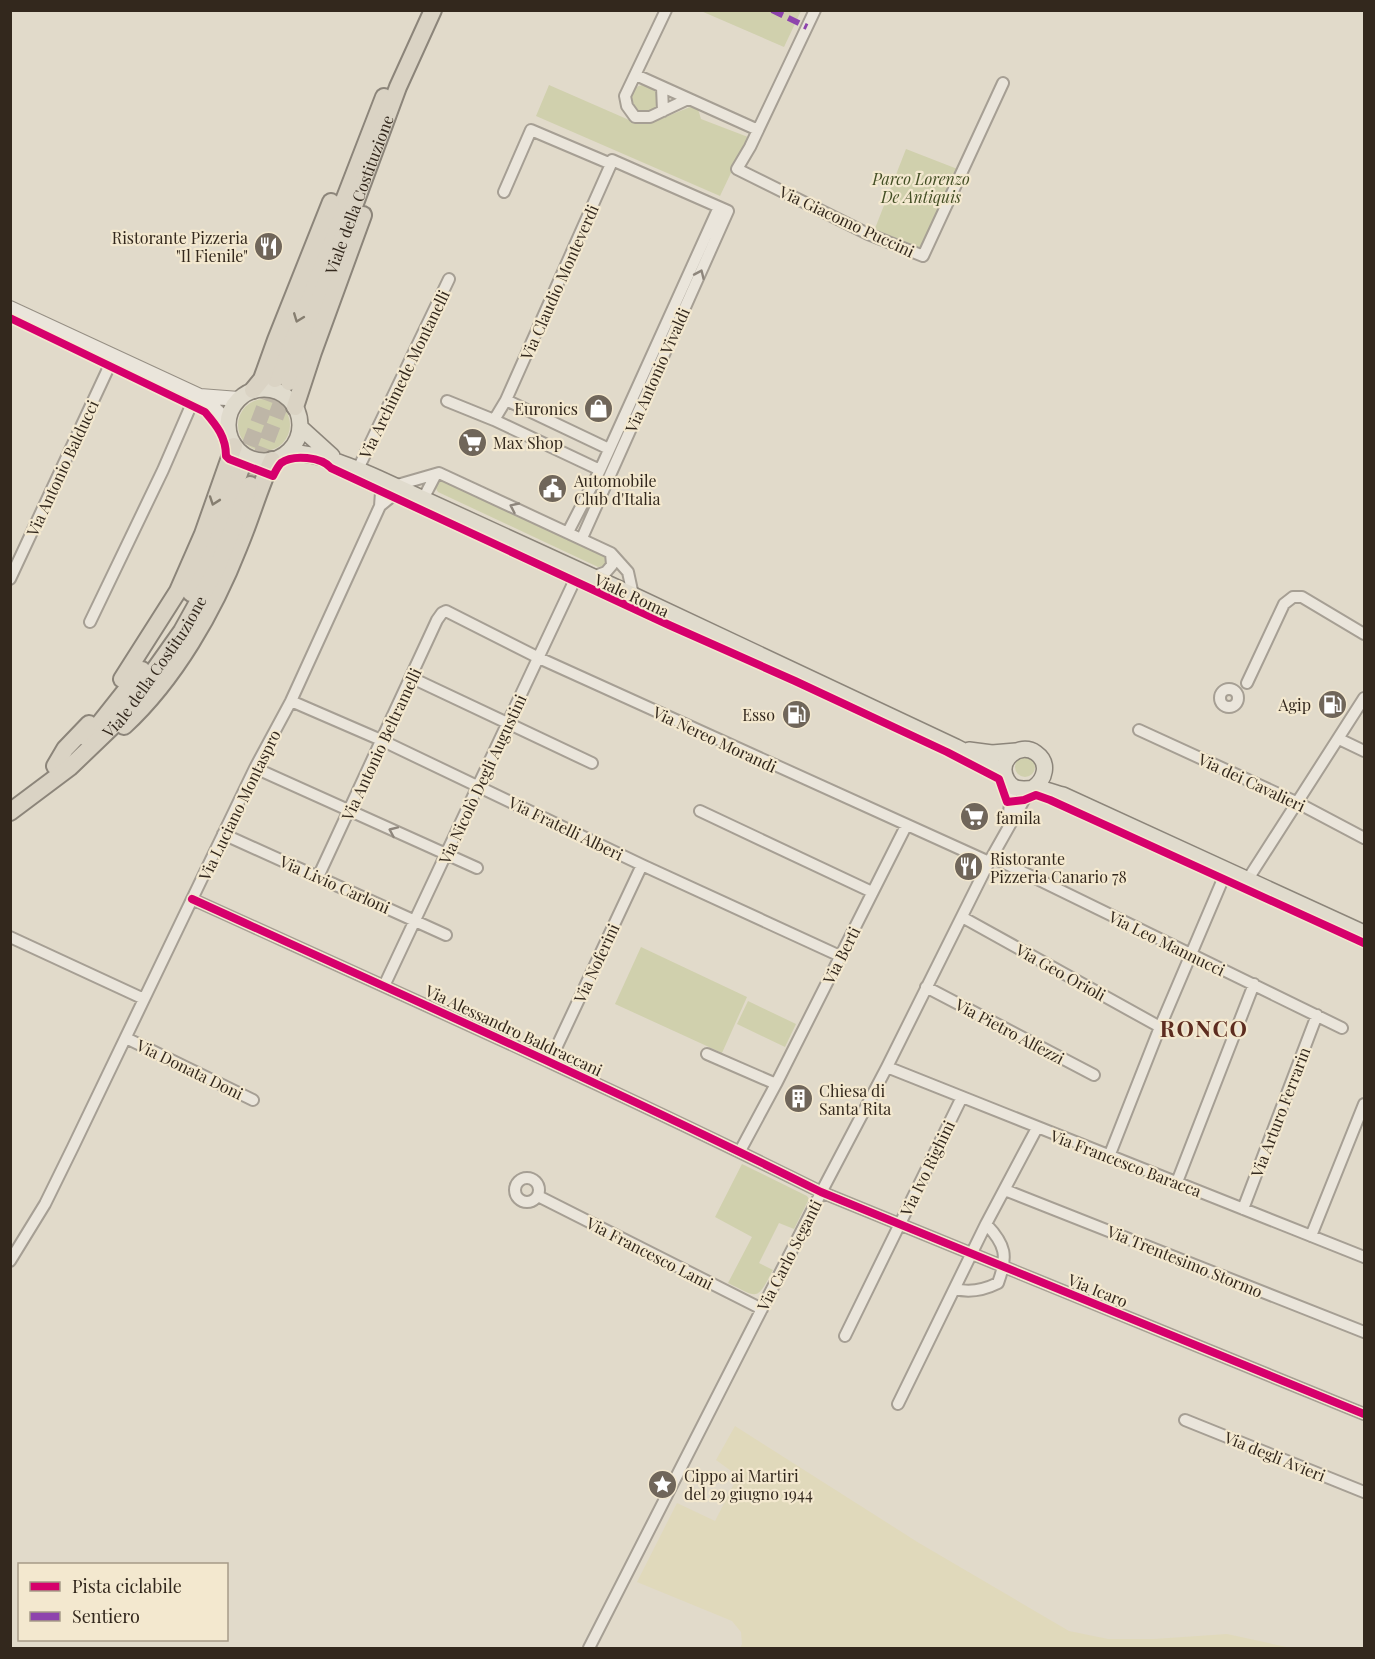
<svg xmlns="http://www.w3.org/2000/svg" width="1375" height="1659" font-family="'Playfair Display',serif">
<rect width="100%" height="100%" fill="#e1daca"/>
<!-- farmland -->
<path fill="#e0d9bb" d="M 735,1426 L 919,1543 L 1069,1631 L 1108,1639 L 1154,1639 L 1227,1634 L 1291,1648 L 740,1648 L 742,1644 L 741,1632 L 732,1621 L 637,1582 L 677,1503 L 715,1521 L 738,1476 L 716,1460 Z"/>
<!-- green -->
<path fill="#d0d0ad" d="M 701,11 L 801,11 L 784,47 Z
M630 99a14 14 0 1 1 28 0a14 14 0 1 1-28 0Z
M 549,85 L 636,123 L 651,123 L 690,107 L 698,109 L 701,119 L 748,137 L 720,196 L 536,116 Z
M 906,149 L 960,170 L 921,251 L 874,231 Z
M238 425a26 26 0 1 1 52 0a26 26 0 1 1-52 0Z
M 440,480 L 445,480 L 603,554 L 607,557 L 607,563 L 603,566 L 598,567 L 438,492 L 435,487 L 436,483 Z
M1015 767a10 10 0 1 1 20 0a10 10 0 1 1-20 0Z
M 641,947 L 747,997 L 722,1053 L 615,1004 Z
M 748,1001 L 796,1024 L 785,1047 L 737,1024 Z
M 742,1164 L 807,1196 L 809,1199 L 794,1229 L 779,1223 L 759,1263 L 773,1270 C 756,1302 759,1298 728,1283 L 752,1237 L 715,1217 Z"/>
<g fill="none" stroke-linecap="round" stroke-linejoin="round">
<!-- trunk-tunnel -->
<path stroke="#beb6a7" stroke-width="16" stroke-dasharray="16 8" stroke-linecap="butt" d="M 241,468 L 275,379
M 250,485 L 289,382"/>
<defs>
<path id="minor" d="M 666,10 L 625,96 L 627,106 L 635,117 L 650,117 L 688,99
M 815,10 L 750,147 L 737,169 L 868,234 L 923,256 L 1003,83
M 636,75 L 758,130
M 662,87 L 663,111
M 504,192 L 531,130 L 611,164 L 612,160 L 728,211 L 582,538
M 506,400 L 609,449
M 447,401 L 494,420
M 358,469 L 449,279
M 600,470 L 494,420 L 506,400 L 611,164
M 394,486 L 439,473 L 611,553 L 628,572 L 633,595
M 423,499 L 436,474
M 380,506 L 391,497 L 408,492
M 568,532 L 600,470 L 719,207
M 592,577 L 606,572 L 612,565 L 611,553
M 10,579 L 114,356
M 90,622 L 163,470 L 196,394
M 412,678 L 592,763
M 1247,683 L 1284,604 L 1293,597 L 1302,597 L 1364,634
M1220 698a9 9 0 1 1 18 0a9 9 0 1 1-18 0Z
M 291,701 L 381,740 L 642,865 L 840,956
M 1139,730 L 1296,802 L 1364,838
M 1339,739 L 1364,751
M 255,768 L 477,868
M 700,811 L 872,892
M 1008,821 L 1012,786
M 223,834 L 446,935
M 992,857 L 1342,1028
M 318,877 L 437,620 L 442,613 L 446,611 L 539,658 L 989,862
M 1248,879 L 1364,698
M 192,899 C 403,995 614,1089 821,1192 L 1364,1414
M 962,917 L 1160,1027
M 10,937 L 144,999
M 384,986 L 579,571
M 926,987 L 1094,1075
M 126,1038 L 253,1100
M 707,1054 L 776,1084
M 550,1061 L 642,865
M 887,1067 L 1364,1257
M 740,1151 L 776,1084 L 906,826
M 1110,1154 L 1160,1027 L 1223,879
M515 1190a12 12 0 1 1 24 0a12 12 0 1 1-24 0Z
M 1177,1182 L 1254,984
M 1005,1190 L 1364,1332
M 538,1196 L 762,1309
M 1243,1209 L 1317,1015
M 1311,1236 L 1364,1104
M 10,1261 L 45,1204 L 73,1147 L 255,768 L 291,701 L 380,506 L 381,492 L 378,478
M 955,1289 C 971,1293 984,1290 998,1283 C 1008,1256 1006,1245 986,1224
M 845,1336 L 962,1097
M 898,1404 L 986,1224 L 1037,1128
M 1185,1420 L 1364,1492
M 589,1648 L 824,1187 L 887,1067 L 989,862 L 1024,800 L 1026,790"/>
<path id="secondary" d="M 10,308 L 200,396 L 228,422
M 200,396 L 239,399"/>
<path id="primary" d="M228 425a36 36 0 1 1 72 0a36 36 0 1 1-72 0Z
M 300,427 L 332,456
M 288,452 C 324,455 346,464 378,478 L 633,595 L 956,747 L 1004,772
M 969,750 L 992,753 L 1016,751
M 1033,788 C 1045,780 1050,763 1036,753 C 1019,741 996,761 1007,780 C 1015,794 1028,787 1040,789 C 1048,790 1055,793 1063,795 L 1364,933"/>
<g id="trunk">
<path d="M 275,379 L 384,97"/>
<path id="s1" d="M 289,382 L 398,87 L 433,10"/>
<path d="M 253,390 L 262,379 L 276,340 L 331,202"/>
<path d="M 295,407 L 313,352 L 363,215"/>
<path d="M 191,593 L 211,550 L 241,468"/>
<path d="M 122,679 L 178,591 L 203,534 L 234,446"/>
<path d="M 124,726 C 175,679 214,610 239,546 C 251,518 259,488 272,460"/>
<path d="M 85,737 L 100,723 L 142,670"/>
<path d="M 55,766 L 65,749 L 89,724"/>
<path id="s2" d="M 10,812 L 70,767 L 119,720 L 182,631 L 217,568 L 250,485"/>
</g>
</defs>
<!-- minor casing -->
<use href="#minor" stroke="#a69f94" stroke-width="14"/>
<!-- secondary casing -->
<use href="#secondary" stroke="#968f84" stroke-width="16"/>
<!-- primary casing -->
<use href="#primary" stroke="#8c857a" stroke-width="18"/>
<!-- trunk casing -->
<use href="#trunk" stroke="#8c857a" stroke-width="20"/>
<!-- minor -->
<use href="#minor" stroke="#eae5db" stroke-width="10"/>
<!-- secondary -->
<use href="#secondary" stroke="#eae5db" stroke-width="14"/>
<!-- primary -->
<use href="#primary" stroke="#e0dbcd" stroke-width="15"/>
<!-- trunk -->
<use href="#trunk" stroke="#dad3c4" stroke-width="16"/>
<!-- quiet -->
<path stroke="#8e44ad" stroke-width="6" stroke-dasharray="12 6" stroke-linecap="butt" d="M 772,10 L 807,27"/>
<defs>
<path id="cycleway" d="M 10,318 L 205,412 C 217,426 226,437 226,456 L 229,459 L 273,476 C 275,472 278,466 281,463 C 293,454 322,457 331,468 L 669,625 L 795,681 L 947,752 L 999,779 L 1007,802 L 1024,800 L 1036,795 L 1050,800 L 1364,943
M 192,899 C 403,995 614,1089 821,1192 L 1364,1414"/>
</defs>
<!-- cycleway casing -->
<use href="#cycleway" stroke="#f3e8cf" stroke-width="11"/>
<!-- cycleway -->
<use href="#cycleway" stroke="#d6006c" stroke-width="8"/>
</g>
<!-- one-way arrows -->
<defs><path id="oneway-chevron" d="M-2-3.5L2.5 0L-2 3.5" fill="none" stroke-width="1.6" stroke-linecap="round" stroke-linejoin="round" transform="scale(1.5)"/></defs>
<g stroke="#8e867c">
<use href="#oneway-chevron" transform="translate(700 274) rotate(-66)"/>
<use href="#oneway-chevron" transform="translate(514 507) rotate(-155)"/>
<use href="#oneway-chevron" transform="translate(393 831) rotate(-156)"/>
</g>
<g stroke="#867e70">
<use href="#oneway-chevron" transform="translate(298 318) rotate(111)"/>
<use href="#oneway-chevron" transform="translate(214 501) rotate(109)"/>
</g>
<!-- icons -->
<defs>
<symbol id="restaurant-disc" viewBox="-11 -11 22 22"><circle r="9.5" fill="#70665a" stroke="#f3e8cf"/><path d="M-5-6h1v4h1v-4h1v4h1v-4h1v5L-1.5 .5V6h-2V.5L-5-1ZM5-6V6H3V1.5H1.5Q1.5-4 5-6Z" fill="#fff"/></symbol>
<symbol id="shop-disc" viewBox="-11 -11 22 22"><circle r="9.5" fill="#70665a" stroke="#f3e8cf"/><path d="M-5-2.5h2.3a2.7 3.5 0 0 1 5.4 0H5L5.5 6h-11ZM-1.5-2.5h3a1.5 2.3 0 0 0-3 0Z" fill="#fff"/></symbol>
<symbol id="supermarket-disc" viewBox="-11 -11 22 22"><circle r="9.5" fill="#70665a" stroke="#f3e8cf"/><path d="M-6-5.5h2.5l.6 2H6L4.5 2H-2.5L-4.4-4H-6ZM-1.5 3.2a1.3 1.3 0 1 0 .1 0ZM3 3.2a1.3 1.3 0 1 0 .1 0Z" fill="#fff"/></symbol>
<symbol id="civic-disc" viewBox="-11 -11 22 22"><circle r="9.5" fill="#70665a" stroke="#f3e8cf"/><path d="M-.6-6.5H3V-4.5H.6V-3L4-1V1h2V6H-6V1h2V-1L-.6-3ZM-1.2 2.5V6h2.4V2.5Z" fill="#fff"/></symbol>
<symbol id="fuel-disc" viewBox="-11 -11 22 22"><circle r="9.5" fill="#70665a" stroke="#f3e8cf"/><path d="M-5.5-6h7V0h2V4h1.3V-2.5L3-4.5l.8-.8L6-3V5H2.5V1h-1V6h-7ZM-4.2-4.7v3.2H.2V-4.7Z" fill="#fff"/></symbol>
<symbol id="building-disc" viewBox="-11 -11 22 22"><circle r="9.5" fill="#70665a" stroke="#f3e8cf"/><path d="M-4-6H4V6H1V3H-1V6H-4ZM-2.5-4.3h1.7v1.8h-1.7ZM.8-4.3h1.7v1.8H.8ZM-2.5-1h1.7V.8h-1.7ZM.8-1h1.7V.8H.8Z" fill="#fff"/></symbol>
<symbol id="sight-disc" viewBox="-11 -11 22 22"><circle r="9.5" fill="#70665a" stroke="#f3e8cf"/><path d="M0-6L1.8-2.2L6-1.7L2.9 1.2L3.7 5.4L0 3.3L-3.7 5.4L-2.9 1.2L-6-1.7L-1.8-2.2Z" fill="#fff"/></symbol>
</defs>
<g fill-rule="evenodd">
<use href="#restaurant-disc" x="252" y="230" width="33" height="33"/>
<use href="#shop-disc" x="582" y="392" width="33" height="33"/>
<use href="#supermarket-disc" x="456" y="426" width="33" height="33"/>
<use href="#civic-disc" x="536" y="472" width="33" height="33"/>
<use href="#fuel-disc" x="1316" y="688" width="33" height="33"/>
<use href="#fuel-disc" x="780" y="698" width="33" height="33"/>
<use href="#supermarket-disc" x="958" y="800" width="33" height="33"/>
<use href="#restaurant-disc" x="952" y="850" width="33" height="33"/>
<use href="#building-disc" x="782" y="1082" width="33" height="33"/>
<use href="#sight-disc" x="646" y="1468" width="33" height="33"/>
</g>
<g text-anchor="middle" dominant-baseline="central" stroke-width="4.5" stroke-linejoin="round" paint-order="stroke">
<!-- park labels -->
<g font-size="16" font-style="italic" fill="#444f25" stroke="#f3e8cf">
<text x="921" y="178">Parco Lorenzo<tspan x="921" dy="18">De Antiquis</tspan></text>
</g>
<!-- street labels -->
<g font-size="16" fill="#33281d" stroke="#f3e8cf">
<text stroke="none"><textPath href="#s1" startOffset="200">Viale della Costituzione</textPath></text>
<text transform="translate(847 221) rotate(25)">Via Giacomo Puccini</text>
<text transform="translate(559 282) rotate(-66)">Via Claudio Monteverdi</text>
<text transform="translate(657 370) rotate(-66)">Via Antonio Vivaldi</text>
<text transform="translate(404 374) rotate(-64)">Via Archimede Montanelli</text>
<text transform="translate(62 468) rotate(-65)">Via Antonio Balducci</text>
<text transform="translate(632 595) rotate(25)">Viale Roma</text>
<text stroke="none"><textPath href="#s2" startOffset="207">Viale della Costituzione</textPath></text>
<text transform="translate(715 739) rotate(25)">Via Nereo Morandi</text>
<text transform="translate(381 744) rotate(-65)">Via Antonio Beltramelli</text>
<text transform="translate(482 779) rotate(-65)">Via Nicolò Degli Augustini</text>
<text transform="translate(1252 782) rotate(25)">Via dei Cavalieri</text>
<text transform="translate(239 805) rotate(-64)">Via Luciano Montaspro</text>
<text transform="translate(566 828) rotate(26)">Via Fratelli Alberi</text>
<text transform="translate(335 884) rotate(24)">Via Livio Carloni</text>
<text transform="translate(1167 943) rotate(26)">Via Leo Mannucci</text>
<text transform="translate(841 955) rotate(-63)">Via Berti</text>
<text transform="translate(596 963) rotate(-65)">Via Noferini</text>
<text transform="translate(1061 972) rotate(29)">Via Geo Orioli</text>
<text transform="translate(514 1030) rotate(25)">Via Alessandro Baldraccani</text>
<text transform="translate(1010 1031) rotate(28)">Via Pietro Alfezzi</text>
<text transform="translate(190 1069) rotate(26)">Via Donata Doni</text>
<text transform="translate(1280 1112) rotate(-69)">Via Arturo Ferrarin</text>
<text transform="translate(1126 1163) rotate(21)">Via Francesco Baracca</text>
<text transform="translate(927 1168) rotate(-64)">Via Ivo Righini</text>
<text transform="translate(650 1253) rotate(27)">Via Francesco Lami</text>
<text transform="translate(789 1255) rotate(-63)">Via Carlo Seganti</text>
<text transform="translate(1185 1261) rotate(22)">Via Trentesimo Stormo</text>
<text transform="translate(1098 1290) rotate(22)">Via Icaro</text>
<text transform="translate(1275 1456) rotate(22)">Via degli Avieri</text>
</g>
<!-- poi labels -->
<g font-size="16" fill="#33281d" stroke="#f3e8cf" text-anchor="start">
<text x="248" y="237" text-anchor="end">Ristorante Pizzeria<tspan x="248" dy="18">"Il Fienile"</tspan></text>
<text x="578" y="408" text-anchor="end">Euronics</text>
<text x="493" y="442">Max Shop</text>
<text x="574" y="480">Automobile<tspan x="574" dy="18">Club d'Italia</tspan></text>
<text x="1311" y="704" text-anchor="end">Agip</text>
<text x="775" y="714" text-anchor="end">Esso</text>
<text x="996" y="817">famila</text>
<text x="990" y="858">Ristorante<tspan x="990" dy="18">Pizzeria Canario 78</tspan></text>
<text x="819" y="1090">Chiesa di<tspan x="819" dy="18">Santa Rita</tspan></text>
<text x="684" y="1475">Cippo ai Martiri<tspan x="684" dy="18">del 29 giugno 1944</tspan></text>
</g>
<!-- district labels -->
<g font-size="22" font-weight="bold" letter-spacing="1.5" fill="#5d2c1f" stroke="#f3e8cf">
<text x="1204" y="1028">RONCO</text>
</g>
</g>
<!-- border -->
<rect width="1375" height="1659" fill="none" stroke="#33281d" stroke-width="24"/>
<!-- legend -->
<rect x="18" y="1563" width="210" height="78" fill="#f3e8cf" stroke="#a69b88" stroke-width="1.5"/>
<rect x="30" y="1582" width="30" height="9" fill="#d6006c" stroke="#a69b88" stroke-width="1.5"/>
<text x="72" y="1593" font-size="18" fill="#33281d">Pista ciclabile</text>
<rect x="30" y="1612" width="30" height="9" fill="#8e44ad" stroke="#a69b88" stroke-width="1.5"/>
<text x="72" y="1623" font-size="18" fill="#33281d">Sentiero</text>
</svg>
